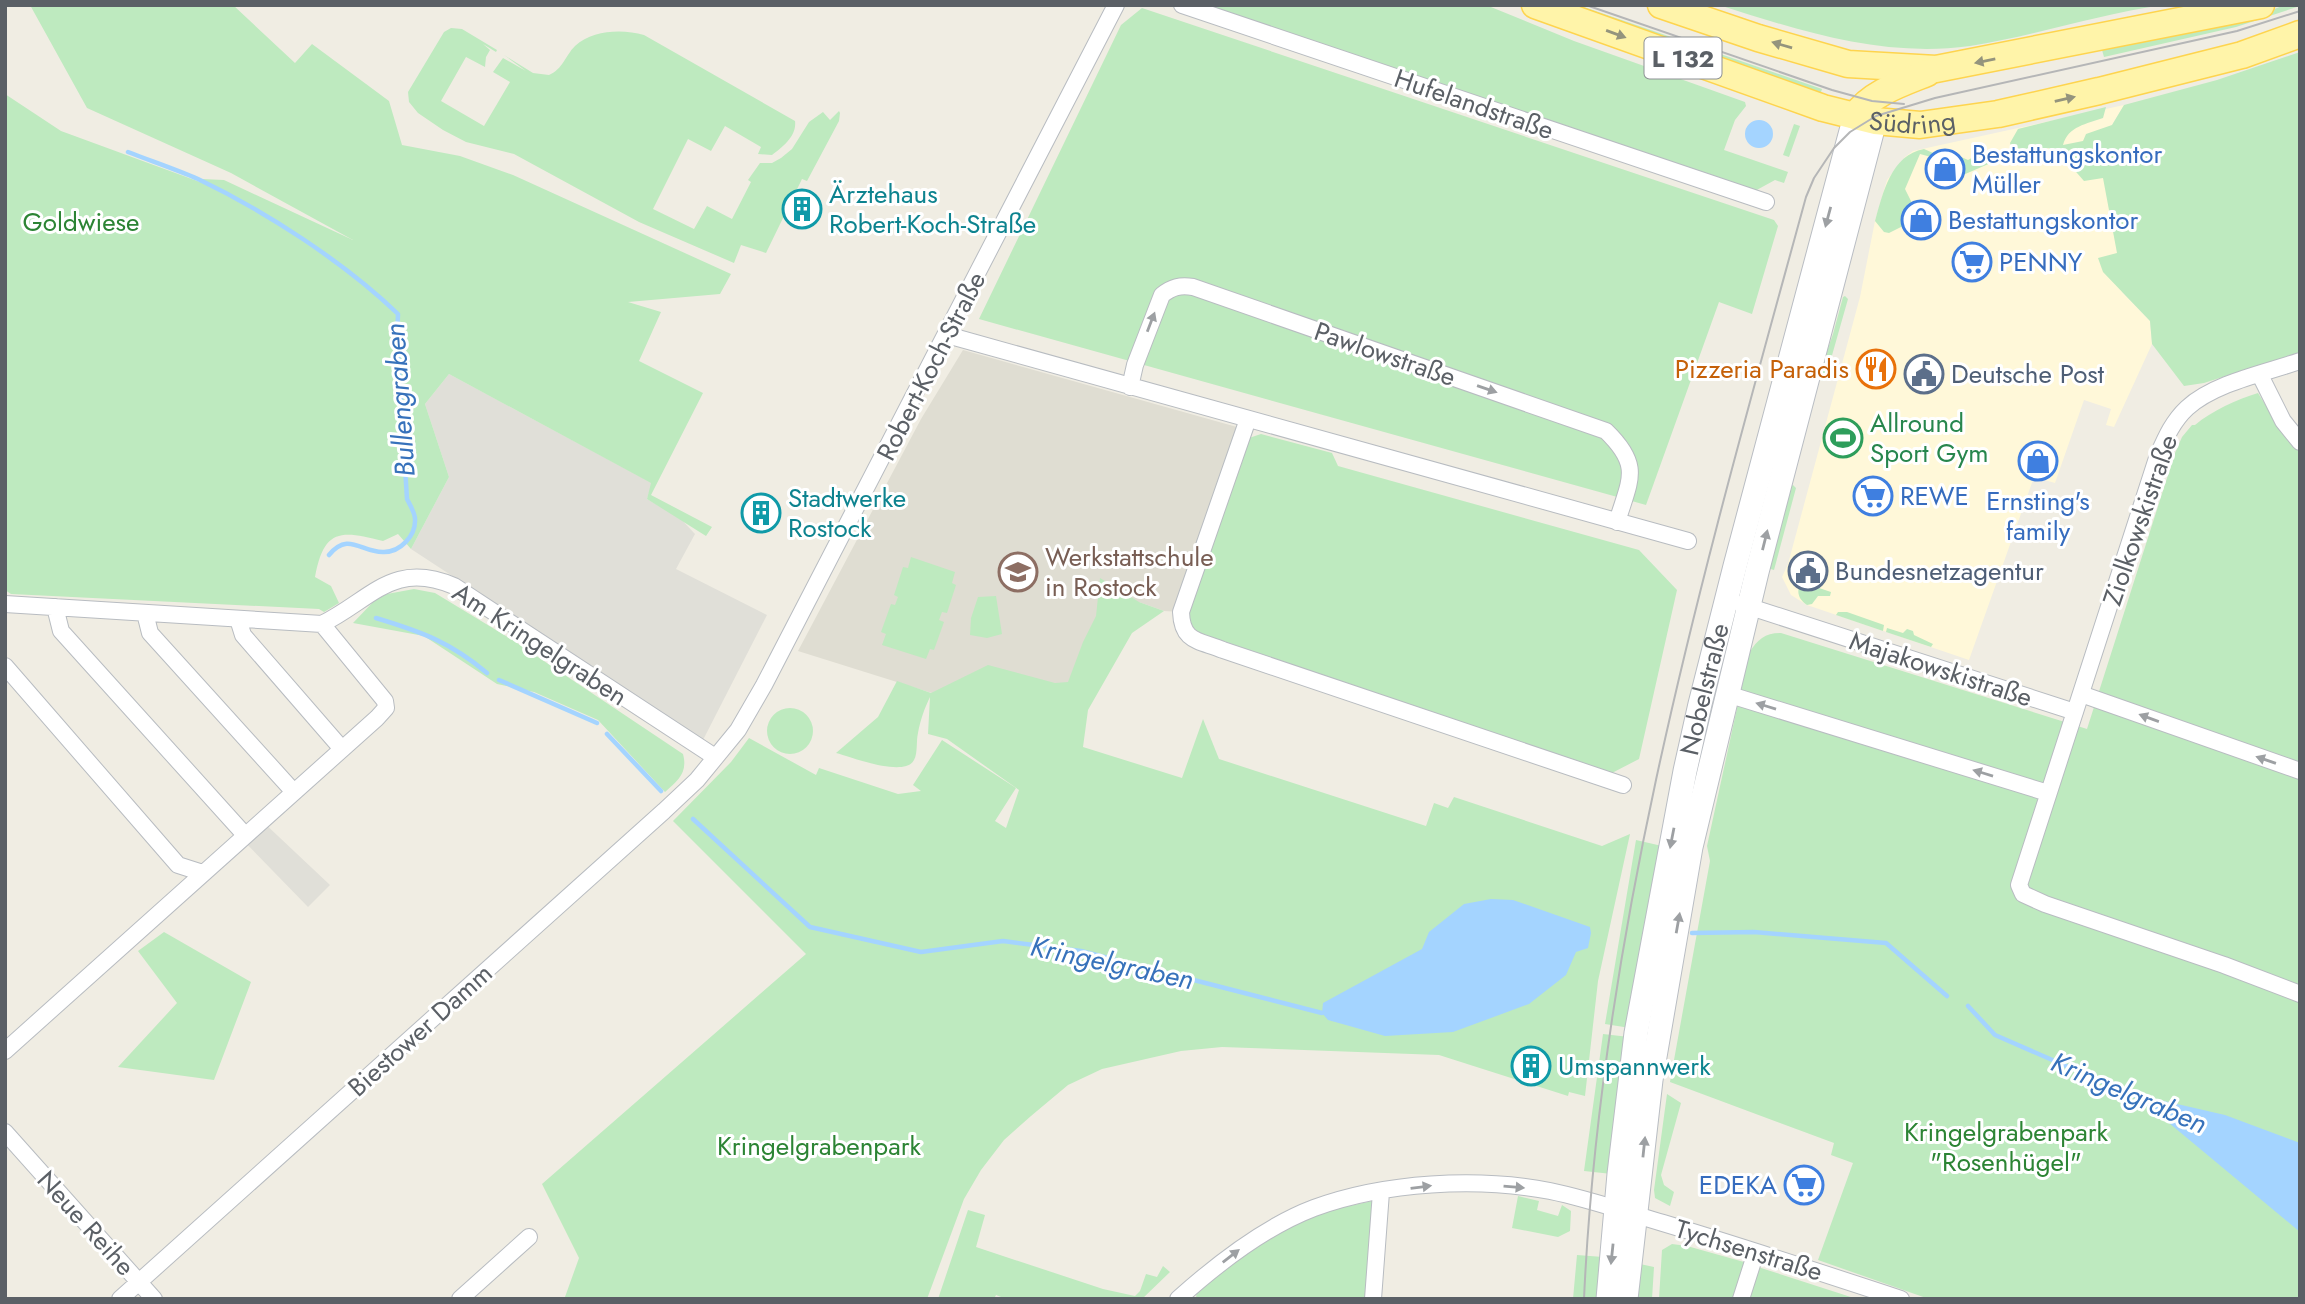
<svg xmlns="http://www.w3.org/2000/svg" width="2305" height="1304" font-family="Jost,sans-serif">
<rect width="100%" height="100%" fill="#f0ede3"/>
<!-- commercial -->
<path fill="#fff8d9" d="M 2124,105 L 2112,125 L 2117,253 L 2122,292 L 2150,321 L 2152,344 L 2114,427 L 2106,425 L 2111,409 L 2084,400 L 2055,483 L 2034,477 L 1969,660 L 1807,605 L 1791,595 L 1782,577 L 1788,564 L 1860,297 L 1875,221 L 1887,180 L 1905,157 L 1913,151 Z"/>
<!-- industrial -->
<path fill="#e0dfd8" d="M 449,374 L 652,483 L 647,499 L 680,518 L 695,534 L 676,569 L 767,615 L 703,740 L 411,549 L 449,477 L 425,404 Z
M 261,820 L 330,885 L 308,907 L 241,838 Z"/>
<!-- education -->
<path fill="#dfddd2" d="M 963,350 L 1244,429 L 1181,612 L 1164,611 L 1139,602 L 1040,727 L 798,651 L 921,419 Z"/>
<!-- green -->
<path fill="#beeabf" d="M 30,5 L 233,5 L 295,63 L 312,44 L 389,101 L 402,145 L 460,156 L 513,175 L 731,274 L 720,294 L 628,302 L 661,312 L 639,361 L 703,393 L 651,495 L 712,527 L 706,536 L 647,499 L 651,483 L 449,374 L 425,404 L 449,477 L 411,549 L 398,534 L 383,541 C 340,530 324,529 315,577 L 331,586 L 339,603 L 324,612 L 319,609 L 11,594 L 5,590 L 5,94 L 61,131 L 200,182 L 202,179 L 224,180 L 353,240 L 231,173 L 87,108 Z
M 1201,5 L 1486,5 L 1574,41 L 1745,102 L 1746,106 L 1735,120 L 1724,150 L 1788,172 L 1784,183 L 1775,180 L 1753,192 Z
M 1563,5 L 1578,5 L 1822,89 L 1820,95 Z
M 1719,5 L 2164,5 C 2098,14 2035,36 1970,46 C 1883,58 1801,31 1719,5 Z
M 2284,5 L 2300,6 L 2236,27 L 2104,57 L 2102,50 L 2270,11 Z
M 1142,8 L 1774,220 L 1778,226 L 1752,314 L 1719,302 L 1646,505 L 979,319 L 1121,25 Z
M 451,28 L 462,29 L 497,50 L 496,52 L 483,44 L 490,50 L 486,57 L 485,67 L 466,57 L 441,101 L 484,126 L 510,82 L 493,72 L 503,58 L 526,71 L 504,55 L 533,73 L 549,75 C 563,69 565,56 575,46 C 593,30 622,29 644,35 L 795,121 C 797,136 783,147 772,155 L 758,154 L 761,147 L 725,126 L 711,151 L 688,139 L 653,209 L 694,229 L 707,206 L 732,219 L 751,182 L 748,180 L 760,163 L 772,163 L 781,158 L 792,149 L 809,122 L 823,112 L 830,120 L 839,111 L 840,113 L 839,121 L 807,181 L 802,179 L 766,253 L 741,245 L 734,263 L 639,222 L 514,154 L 466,142 L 443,130 L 418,113 L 409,102 L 408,92 L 444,32 Z
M 2300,52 L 2300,352 L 2204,383 L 2184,386 L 2152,344 L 2150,321 L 2103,272 L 2098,258 L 2117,253 L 2103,178 L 2084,181 L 2070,165 L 2047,156 L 2050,152 L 2049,148 L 2014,155 L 2010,143 L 2018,129 L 2106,107 L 2103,118 C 2087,124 2068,126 2063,145 L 2083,141 L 2086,134 L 2112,125 L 2124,105 L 2217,80 Z
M 1794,124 L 1800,126 L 1789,157 L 1783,155 Z
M 1924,149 L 1940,156 L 1943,149 L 1968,160 L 1986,150 L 1993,162 L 1963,175 L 1957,164 L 1920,154 L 1905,189 L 1912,203 L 1905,225 L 1889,233 L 1884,232 L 1875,221 C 1883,193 1891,155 1924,149 Z
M 1845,296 L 1848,299 L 1825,380 L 1822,381 L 1819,374 L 1833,334 L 1843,297 Z
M 2258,393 L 2278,425 L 2300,450 L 2300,1299 L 1929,1299 L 1818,1260 L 1853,1163 L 1831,1155 L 1834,1143 L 1670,1082 L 1710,861 L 1707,846 L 1749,653 C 1758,639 1765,633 1781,633 L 2087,729 L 2175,453 L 2182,437 L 2192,425 L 2195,425 C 2213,410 2236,400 2258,393 Z
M 1261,434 L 1332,453 L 1338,466 L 1639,550 L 1677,590 L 1639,759 L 1610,774 L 1197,632 L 1186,618 L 1249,438 Z
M 1793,485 L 1796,488 L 1774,570 L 1764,567 L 1784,489 Z
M 911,557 L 955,572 L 952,583 L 956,585 L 947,613 L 942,612 L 939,620 L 944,622 L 934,650 L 930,649 L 926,659 L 882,645 L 886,634 L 881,632 L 891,604 L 895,605 L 898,597 L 894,595 L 903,567 L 908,568 Z
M 1100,578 L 1139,602 L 1164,611 L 1132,633 L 1088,710 L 1083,747 L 1182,778 L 1203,719 L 1219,759 L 1426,826 L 1434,803 L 1448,808 L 1454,797 L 1602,846 L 1630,834 L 1598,981 L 1585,1096 L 1569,1092 L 1568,1096 L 1439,1055 L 1222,1047 L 1181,1051 L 1102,1069 L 1068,1085 L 1031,1116 L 1004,1140 L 981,1170 L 964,1199 L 927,1299 L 565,1297 L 579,1258 L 542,1184 L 806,954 L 673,821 L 731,762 L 749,738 L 816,775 L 819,768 L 898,794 L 921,791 L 913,785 L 942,740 L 1016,788 L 995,821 L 1006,828 L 1019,790 L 947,739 L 928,734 L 930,697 C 925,707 920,721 918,733 C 916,741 918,753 914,760 C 905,778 851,757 836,753 L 878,717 L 897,681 L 931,693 L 988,665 L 1055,683 L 1068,682 L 1083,642 L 1096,616 Z
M 1801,582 L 1831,592 L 1830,596 L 1818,596 L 1812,604 L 1807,605 C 1798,599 1796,591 1801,582 Z
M 414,589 L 435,593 L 511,639 L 683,754 C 688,773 678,780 665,792 L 598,720 L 534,692 L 497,684 L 424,636 L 353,623 L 375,600 L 387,594 Z
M 996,596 L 1002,634 L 987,638 L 970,635 L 971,618 L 978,597 Z
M 1838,612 L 1847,612 L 1884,625 L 1883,631 L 1836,615 Z
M 1887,628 L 1903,633 L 1907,629 L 1913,631 L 1914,635 L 1933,644 L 1931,647 L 1886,632 Z
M767 731a23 23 0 1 1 46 0a23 23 0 1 1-46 0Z
M 1636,840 L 1662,846 L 1630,1028 L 1605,1024 Z
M 164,932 L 251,982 L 214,1080 L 118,1067 L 177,1003 L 138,951 Z
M 1603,1034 L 1629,1037 L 1612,1174 L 1584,1171 Z
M 1667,1094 L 1681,1103 L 1661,1175 L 1664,1185 L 1674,1192 L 1670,1206 L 1655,1198 L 1654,1190 Z
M 1518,1196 L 1539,1201 L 1537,1210 L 1558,1216 L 1562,1205 L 1571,1211 L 1570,1231 L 1558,1237 L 1512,1228 Z
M 1377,1200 L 1367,1299 L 1196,1299 L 1197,1288 L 1276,1231 L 1321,1212 Z
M 968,1210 L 985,1215 L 976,1247 L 1103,1289 L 1135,1296 L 1140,1291 L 1146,1274 L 1157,1277 L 1163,1266 L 1170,1272 L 1142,1299 L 1006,1299 L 996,1295 L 994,1299 L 938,1299 Z
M 1672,1244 L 1687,1246 L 1744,1262 L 1746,1266 L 1736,1299 L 1659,1299 L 1662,1250 Z
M 1577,1255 L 1603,1257 L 1600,1299 L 1573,1299 Z
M 1640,1264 L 1654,1267 L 1652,1299 L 1637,1299 Z
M 1758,1267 L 1857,1299 L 1745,1299 Z"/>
<!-- water -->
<path fill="#a4d4ff" d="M1745 134a14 14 0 1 1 28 0a14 14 0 1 1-28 0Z
M 1491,899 L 1513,900 L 1590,927 L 1591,933 L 1588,948 L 1576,952 L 1566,975 L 1529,1004 L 1453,1032 L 1385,1036 L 1328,1020 L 1322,1013 L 1323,1003 L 1422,949 L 1429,932 L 1464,904 Z
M 2125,1092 L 2225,1115 L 2300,1143 L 2300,1232 L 2157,1113 Z"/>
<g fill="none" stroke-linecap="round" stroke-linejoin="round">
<!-- stream -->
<path stroke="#a4d4ff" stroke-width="4.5" d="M 128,152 C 151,161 175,169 198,179 C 265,211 344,262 398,314 L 397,338 L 407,499 C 410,505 415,513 415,519 C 416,536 400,552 384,552 C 361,553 349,531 329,555
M 376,618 C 422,632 450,642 487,673
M 499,680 L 597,723
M 607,734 L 661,791
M 693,819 L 810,927 L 921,952 L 1003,941 L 1081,951 L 1322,1013
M 1692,933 L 1754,932 L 1886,943 L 1947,996
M 1968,1006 L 1995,1035 L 2128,1093"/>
<defs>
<path id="minor" d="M 1182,5 L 1766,202
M 947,335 L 1688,541
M 2300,361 C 2265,373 2214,383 2187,408 C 2173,421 2166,437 2158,455 L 2019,885 L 2023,894 L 2045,904 L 2224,965 L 2300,994
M 2260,375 L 2283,421 L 2300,442
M 1130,387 L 1135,365 L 1162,295 C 1172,287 1180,285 1193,287 L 1606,431 C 1642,466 1630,479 1617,522
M 1248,419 L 1181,612 C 1182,642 1198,640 1223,650 L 1623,785
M 5,604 L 322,624 C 372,599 393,560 454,586 L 715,757
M 1741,604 L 2075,712
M 55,607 L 61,631 L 245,835
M 145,613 L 150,633 L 293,791
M 238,619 L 243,635 L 342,749
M 5,666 L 178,865 L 203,873
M 1727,694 L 2048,793
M 2081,694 L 2300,771
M 5,1051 L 377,718 L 386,708 L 385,701 L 322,624
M 5,1132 L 154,1299
M 120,1299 L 664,811 L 697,780 L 738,730 L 764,685 L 1116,5
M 460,1299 L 529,1237
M 1178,1299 C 1218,1263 1264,1227 1314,1208 C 1385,1182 1477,1177 1550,1191 C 1589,1199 1626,1212 1663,1223 C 1743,1247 1822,1273 1901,1299
M 1373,1299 L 1381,1192
M 1741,1299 L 1756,1252"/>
<g id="secondary">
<path id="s1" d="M 1608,1299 L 1619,1174 L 1636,1033 L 1685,771 L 1700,704 L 1735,566 L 1855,116"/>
<path d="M 1626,1299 L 1651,1080 L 1691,847 L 1757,572 L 1875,121"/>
</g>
<g id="primary">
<path id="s2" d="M 1535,5 L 1823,108 L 1875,121 L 1920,125 L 1998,114 L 2099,91 L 2242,55 L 2300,34"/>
<path d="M 1661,5 L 1758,38 L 1848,64 L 1936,69 L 2261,5"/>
<path d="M 1855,116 C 1871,93 1902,83 1927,73"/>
</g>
</defs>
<!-- minor casing -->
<use href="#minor" stroke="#b8bcc1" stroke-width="18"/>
<!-- secondary casing -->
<use href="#secondary" stroke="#b9bdc3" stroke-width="25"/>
<!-- primary casing -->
<use href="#primary" stroke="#fed44e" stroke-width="29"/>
<!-- minor -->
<use href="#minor" stroke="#fff" stroke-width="16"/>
<!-- secondary -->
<use href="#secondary" stroke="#fff" stroke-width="23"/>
<!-- primary -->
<use href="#primary" stroke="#fff4a9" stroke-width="26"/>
<!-- tram -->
<path stroke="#b5b6b7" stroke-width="2" d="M 1586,5 L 1832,90 L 1872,101 L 1904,104
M 1584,1299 C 1601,922 1707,559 1806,197 L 1814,178 L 1834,148 L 1850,132 L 1876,116 L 1935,98 L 2237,31 L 2300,11"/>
</g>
<!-- one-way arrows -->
<defs><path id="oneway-solid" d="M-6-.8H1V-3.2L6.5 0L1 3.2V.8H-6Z" transform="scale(1.75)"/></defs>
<g fill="#94947d">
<use href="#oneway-solid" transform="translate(1616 34) rotate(20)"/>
<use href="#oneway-solid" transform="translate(1782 45) rotate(-164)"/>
<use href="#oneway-solid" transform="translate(1985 61) rotate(169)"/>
<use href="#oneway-solid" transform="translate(2065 99) rotate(-13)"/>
</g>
<g fill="#9da0a3">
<use href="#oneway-solid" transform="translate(1828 217) rotate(105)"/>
<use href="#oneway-solid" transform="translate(1151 322) rotate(-69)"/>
<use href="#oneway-solid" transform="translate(1487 389) rotate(19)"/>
<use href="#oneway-solid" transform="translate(1765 540) rotate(-76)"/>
<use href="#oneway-solid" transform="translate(1766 706) rotate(-163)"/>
<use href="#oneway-solid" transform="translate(2149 718) rotate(-160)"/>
<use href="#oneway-solid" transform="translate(2266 760) rotate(-161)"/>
<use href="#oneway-solid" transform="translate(1983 773) rotate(-163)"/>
<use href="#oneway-solid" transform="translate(1672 838) rotate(101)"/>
<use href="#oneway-solid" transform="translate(1678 923) rotate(-80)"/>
<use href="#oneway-solid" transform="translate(1644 1147) rotate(-84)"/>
<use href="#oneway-solid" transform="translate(1421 1187) rotate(-7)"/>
<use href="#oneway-solid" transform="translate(1514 1187) rotate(5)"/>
<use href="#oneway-solid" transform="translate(1612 1254) rotate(96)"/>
<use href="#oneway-solid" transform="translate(1231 1256) rotate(-38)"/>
</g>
<!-- icons -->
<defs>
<symbol id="shop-ring" viewBox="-11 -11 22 22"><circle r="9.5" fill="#fff" stroke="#3f7fe0" stroke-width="1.5"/><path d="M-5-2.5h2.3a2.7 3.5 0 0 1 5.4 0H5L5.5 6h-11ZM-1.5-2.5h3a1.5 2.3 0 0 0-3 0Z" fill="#3f7fe0"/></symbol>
<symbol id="building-ring" viewBox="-11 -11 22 22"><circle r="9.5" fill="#fff" stroke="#0f9aa8" stroke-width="1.5"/><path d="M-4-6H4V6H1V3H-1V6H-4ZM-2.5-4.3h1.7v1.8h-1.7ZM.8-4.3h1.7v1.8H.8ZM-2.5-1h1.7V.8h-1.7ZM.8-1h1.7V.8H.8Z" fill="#0f9aa8"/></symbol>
<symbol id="supermarket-ring" viewBox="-11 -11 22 22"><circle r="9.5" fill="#fff" stroke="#3f7fe0" stroke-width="1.5"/><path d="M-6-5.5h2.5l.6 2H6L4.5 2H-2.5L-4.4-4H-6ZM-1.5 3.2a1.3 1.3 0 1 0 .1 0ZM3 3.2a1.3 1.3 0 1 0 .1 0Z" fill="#3f7fe0"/></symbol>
<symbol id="restaurant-ring" viewBox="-11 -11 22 22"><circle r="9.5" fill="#fff" stroke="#e8710a" stroke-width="1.5"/><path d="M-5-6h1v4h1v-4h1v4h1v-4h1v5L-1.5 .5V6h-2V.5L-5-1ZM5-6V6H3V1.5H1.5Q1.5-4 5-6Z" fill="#e8710a"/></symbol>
<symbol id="civic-ring" viewBox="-11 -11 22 22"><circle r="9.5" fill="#fff" stroke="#5c6f8a" stroke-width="1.5"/><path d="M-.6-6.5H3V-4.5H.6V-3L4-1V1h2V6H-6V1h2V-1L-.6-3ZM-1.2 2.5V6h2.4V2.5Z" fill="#5c6f8a"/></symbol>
<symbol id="stadium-ring" viewBox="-11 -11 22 22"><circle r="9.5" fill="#fff" stroke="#2e9e5b" stroke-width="1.5"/><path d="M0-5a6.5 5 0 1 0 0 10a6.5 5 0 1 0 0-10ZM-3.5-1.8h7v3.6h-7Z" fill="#2e9e5b"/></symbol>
<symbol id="school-ring" viewBox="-11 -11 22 22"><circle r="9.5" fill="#fff" stroke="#8d6e63" stroke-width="1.5"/><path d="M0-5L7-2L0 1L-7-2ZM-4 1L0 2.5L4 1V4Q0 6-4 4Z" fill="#8d6e63"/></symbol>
</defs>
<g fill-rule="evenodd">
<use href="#shop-ring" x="1923" y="147" width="44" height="44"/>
<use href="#building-ring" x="780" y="187" width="44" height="44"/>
<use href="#shop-ring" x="1899" y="198" width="44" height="44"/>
<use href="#supermarket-ring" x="1950" y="240" width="44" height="44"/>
<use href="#restaurant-ring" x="1854" y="347" width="44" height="44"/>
<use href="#civic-ring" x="1902" y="352" width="44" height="44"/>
<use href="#stadium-ring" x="1821" y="416" width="44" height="44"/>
<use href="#shop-ring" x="2016" y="439" width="44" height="44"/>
<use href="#supermarket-ring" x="1851" y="474" width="44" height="44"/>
<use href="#building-ring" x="739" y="491" width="44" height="44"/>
<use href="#civic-ring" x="1786" y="549" width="44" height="44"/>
<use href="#school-ring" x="996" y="550" width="44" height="44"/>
<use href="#building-ring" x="1509" y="1044" width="44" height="44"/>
<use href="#supermarket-ring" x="1782" y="1163" width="44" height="44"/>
</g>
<g text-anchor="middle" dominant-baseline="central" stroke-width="6" stroke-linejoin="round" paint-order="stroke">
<!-- shield labels -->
<rect fill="#fff" stroke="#8c9094" stroke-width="2" x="1644.5" y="37.5" width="77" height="41" rx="5"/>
<g font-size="24" font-weight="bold" fill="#5b6066">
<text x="1683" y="58">L 132</text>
</g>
<!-- street labels -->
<g font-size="26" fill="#5b6066" stroke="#fff">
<text transform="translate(1474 104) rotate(19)">Hufelandstraße</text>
<text stroke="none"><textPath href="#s2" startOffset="397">Südring</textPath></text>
<text transform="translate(1385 354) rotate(19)">Pawlowstraße</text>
<text transform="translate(931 366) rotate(-63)">Robert-Koch-Straße</text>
<text transform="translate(2140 520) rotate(-71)">Ziolkowskistraße</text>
<text transform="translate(540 644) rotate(33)">Am Kringelgraben</text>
<text transform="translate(1941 669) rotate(18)">Majakowskistraße</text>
<text stroke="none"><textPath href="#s1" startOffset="618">Nobelstraße</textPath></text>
<text transform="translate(420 1030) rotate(-42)">Biestower Damm</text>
<text transform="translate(86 1223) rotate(48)">Neue Reihe</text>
<text transform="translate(1749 1250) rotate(17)">Tychsenstraße</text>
</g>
<!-- shop labels -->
<g font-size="26" fill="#366cbe" stroke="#fff" text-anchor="start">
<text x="1972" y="154">Bestattungskontor<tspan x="1972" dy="30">Müller</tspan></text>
<text x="1948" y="220">Bestattungskontor</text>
<text x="1999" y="262">PENNY</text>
<text x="1900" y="496">REWE</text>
<text x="2038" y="501" text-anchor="middle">Ernsting's<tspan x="2038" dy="30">family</tspan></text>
<text x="1777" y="1185" text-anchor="end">EDEKA</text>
</g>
<!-- culture labels -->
<g font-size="26" fill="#0d838f" stroke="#fff" text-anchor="start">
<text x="829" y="194">Ärztehaus<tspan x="829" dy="30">Robert-Koch-Straße</tspan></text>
<text x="788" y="498">Stadtwerke<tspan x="788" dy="30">Rostock</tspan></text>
<text x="1558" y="1066">Umspannwerk</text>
</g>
<!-- park labels -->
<g font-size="26" fill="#2c8434" stroke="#fff">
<text x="81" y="222">Goldwiese</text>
<text x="2006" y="1132">Kringelgrabenpark<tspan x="2006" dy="30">"Rosenhügel"</tspan></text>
<text x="819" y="1146">Kringelgrabenpark</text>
</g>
<!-- food labels -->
<g font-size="26" fill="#c56008" stroke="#fff" text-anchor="end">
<text x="1849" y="369">Pizzeria Paradis</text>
</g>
<!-- service labels -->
<g font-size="26" fill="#4e5e75" stroke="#fff" text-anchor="start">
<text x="1951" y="374">Deutsche Post</text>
<text x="1835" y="571">Bundesnetzagentur</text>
</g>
<!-- leisure labels -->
<g font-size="26" fill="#27864d" stroke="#fff" text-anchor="start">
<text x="1870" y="423">Allround<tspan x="1870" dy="30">Sport Gym</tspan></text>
</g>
<!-- education labels -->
<g font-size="26" fill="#785e54" stroke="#fff" text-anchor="start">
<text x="1045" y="557">Werkstattschule<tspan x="1045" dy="30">in Rostock</tspan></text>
</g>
<!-- water labels -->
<g font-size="28" font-style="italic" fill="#3772bb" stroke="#fff">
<text transform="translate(400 400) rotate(-94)">Bullengraben</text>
<text transform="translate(1112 963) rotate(12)">Kringelgraben</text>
<text transform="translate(2129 1093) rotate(23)">Kringelgraben</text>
</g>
</g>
<!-- border -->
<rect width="2305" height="1304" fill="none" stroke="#5b6066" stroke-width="14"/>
</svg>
